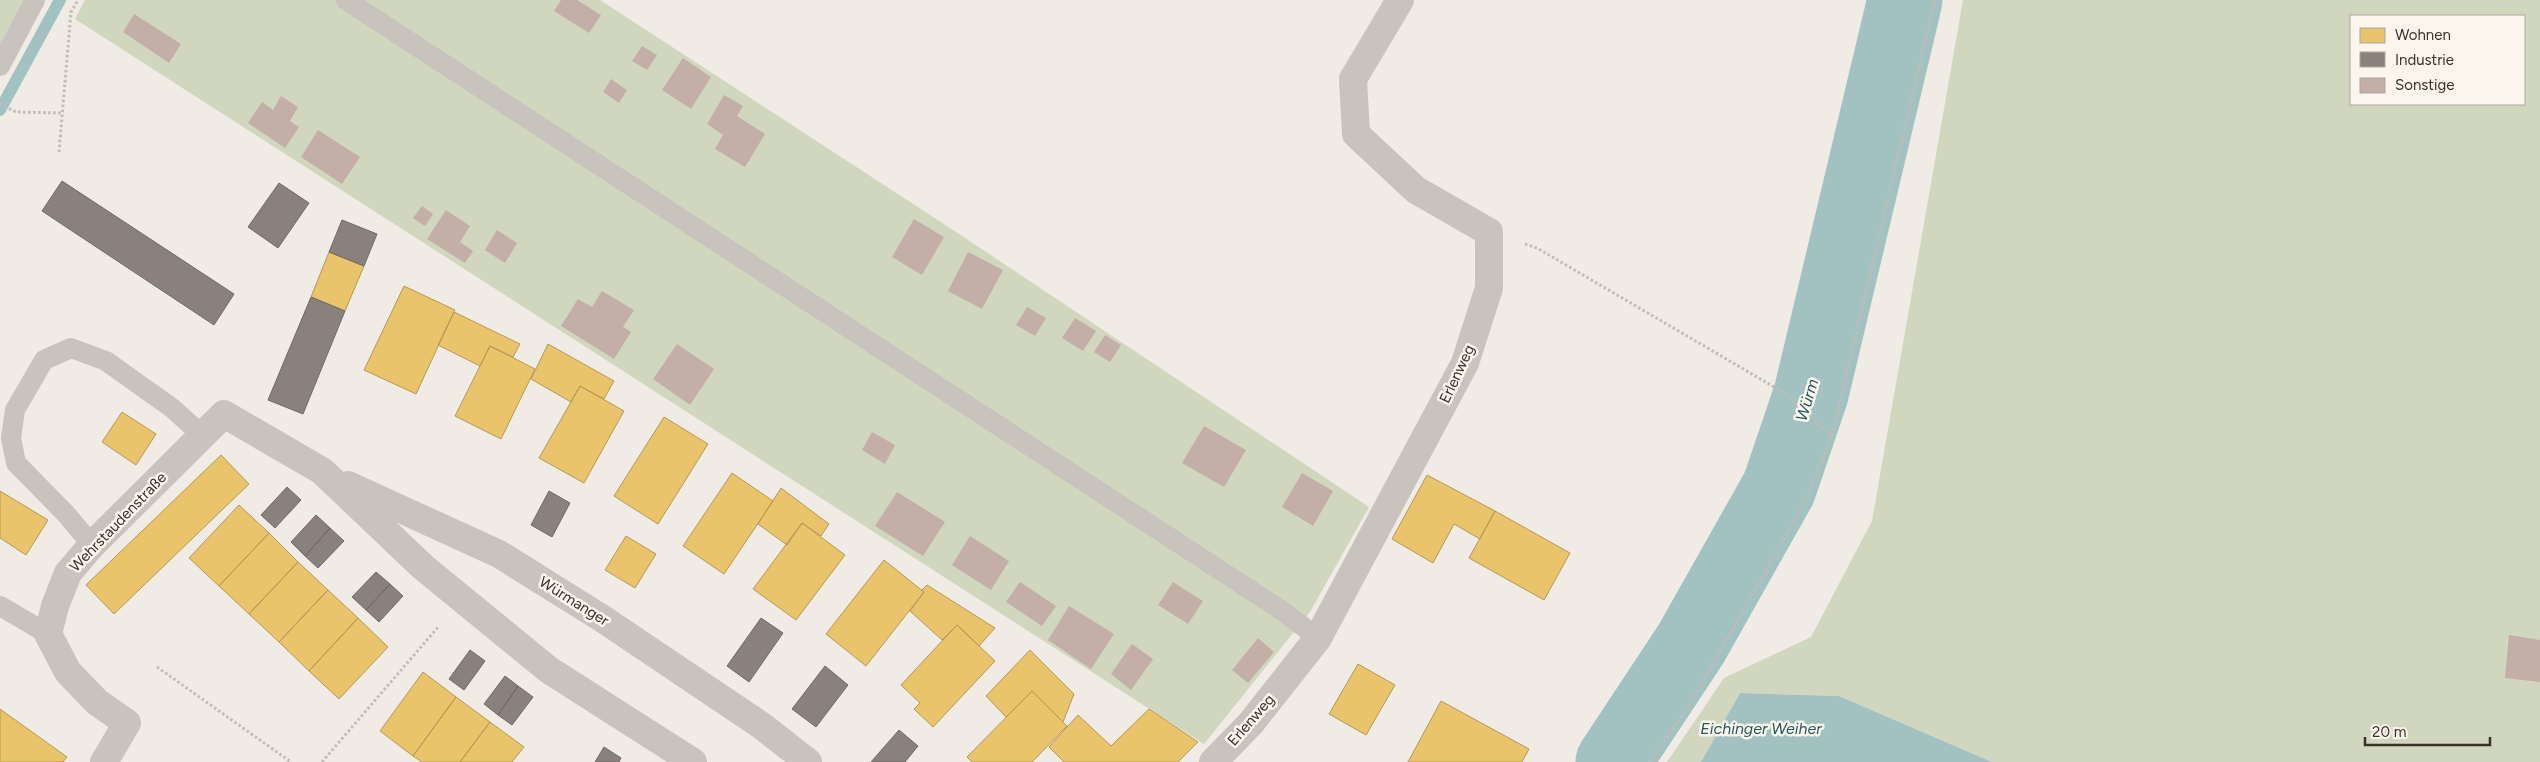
<svg xmlns="http://www.w3.org/2000/svg" width="2540" height="762" font-family="Figtree,sans-serif">
<rect width="100%" height="100%" fill="#f0ebe5"/>
<!-- green -->
<path fill="#d1d6bf" fill-rule="evenodd" d="M 0,0 L 35,0 L 0,66 Z
M 85,0 L 600,0 L 950,228 L 1369,507 L 1310,612 L 1204,744 L 75,19 Z
M 1963,0 L 2540,0 L 2540,762 L 1992,762 L 1839,696 L 1740,693 L 1701,762 L 1667,762 L 1724,678 L 1811,637 L 1872,521 ZM 2351,16 L 2524,16 L 2524,104 L 2351,104 Z"/>
<!-- water -->
<path fill="#a1c2c1" d="M 1740,693 L 1839,696 L 1992,762 L 1701,762 Z"/>
<!-- homes -->
<path fill="#e9c46a" stroke="#b59857" d="M 329,252 L 364,266 L 345,311 L 311,297 Z
M 404,286 L 455,310 L 416,394 L 364,370 Z
M 454,312 L 520,344 L 513,357 L 490,346 L 480,366 L 438,345 Z
M 548,344 L 614,381 L 604,399 L 580,386 L 571,402 L 531,379 Z
M 490,346 L 535,369 L 501,439 L 455,416 Z
M 580,386 L 624,411 L 584,483 L 539,458 Z
M 122,412 L 156,434 L 136,465 L 102,442 Z
M 664,417 L 708,444 L 658,524 L 614,496 Z
M 221,455 L 249,484 L 114,614 L 86,585 Z
M 732,473 L 773,501 L 724,574 L 683,546 Z
M 1427,475 L 1495,511 L 1480,539 L 1454,524 L 1433,563 L 1392,539 Z
M 781,488 L 829,524 L 821,536 L 802,523 L 787,545 L 758,524 Z
M 0,491 L 48,520 L 26,555 L 0,538 Z
M 239,505 L 269,533 L 219,586 L 189,558 Z
M 1495,511 L 1570,553 L 1544,600 L 1469,558 Z
M 802,523 L 845,555 L 796,620 L 753,589 Z
M 269,533 L 298,562 L 249,614 L 219,586 Z
M 626,536 L 656,554 L 635,588 L 605,570 Z
M 884,560 L 924,592 L 866,666 L 826,634 Z
M 298,562 L 328,590 L 279,642 L 249,614 Z
M 927,585 L 995,628 L 979,646 L 957,625 L 942,640 L 910,611 L 924,592 L 922,590 Z
M 328,590 L 358,618 L 309,671 L 279,642 Z
M 358,618 L 388,647 L 339,699 L 309,671 Z
M 957,625 L 995,661 L 933,727 L 914,709 L 920,703 L 901,685 Z
M 1030,650 L 1074,694 L 1063,722 L 1032,691 L 1006,717 L 986,696 Z
M 1358,664 L 1395,685 L 1366,735 L 1329,714 Z
M 423,672 L 456,697 L 413,756 L 380,731 Z
M 1032,691 L 1067,726 L 1032,762 L 972,762 L 967,757 Z
M 456,697 L 490,722 L 460,762 L 422,762 L 413,756 Z
M 1441,701 L 1529,749 L 1522,762 L 1408,762 Z
M 0,709 L 67,757 L 63,762 L 0,762 Z
M 1149,709 L 1198,742 L 1178,762 L 1064,762 L 1049,747 L 1078,715 L 1111,746 Z
M 490,722 L 524,747 L 512,762 L 460,762 Z"/>
<!-- industry -->
<path fill="#8a817c" stroke="#726964" d="M 62,181 L 234,294 L 214,325 L 42,211 Z
M 279,183 L 309,203 L 278,248 L 248,227 Z
M 342,220 L 377,234 L 364,266 L 329,252 Z
M 311,297 L 345,311 L 303,414 L 268,400 Z
M 287,487 L 301,500 L 275,528 L 261,515 Z
M 549,491 L 570,503 L 552,537 L 531,525 Z
M 316,515 L 330,528 L 305,556 L 291,542 Z
M 330,528 L 344,541 L 318,568 L 305,556 Z
M 376,572 L 390,584 L 366,610 L 352,597 Z
M 390,584 L 403,596 L 379,622 L 366,610 Z
M 761,618 L 783,633 L 749,682 L 727,666 Z
M 470,650 L 485,661 L 464,690 L 449,679 Z
M 825,666 L 848,685 L 816,727 L 792,709 Z
M 505,676 L 518,686 L 498,715 L 484,704 Z
M 518,686 L 533,697 L 512,725 L 498,715 Z
M 899,730 L 918,746 L 905,762 L 871,762 Z
M 604,747 L 621,758 L 619,762 L 595,762 Z"/>
<g fill="none" stroke-linecap="round" stroke-linejoin="round">
<!-- stream -->
<path stroke="#a1c2c1" stroke-width="12" d="M 0,110 L 60,0"/>
<!-- river -->
<path stroke="#a1c2c1" stroke-width="75" d="M 1613,762 L 1691,644 L 1779,488 L 1811,394 L 1905,0"/>
</g>
<!-- building -->
<path fill="#c3afa7" d="M 561,0 L 577,0 L 601,15 L 589,33 L 554,11 Z
M 134,14 L 181,44 L 169,63 L 123,32 Z
M 642,46 L 657,55 L 647,70 L 632,61 Z
M 683,58 L 711,77 L 691,109 L 662,90 Z
M 611,79 L 627,90 L 619,103 L 603,92 Z
M 724,95 L 743,106 L 737,116 L 765,134 L 745,167 L 715,149 L 723,135 L 707,124 Z
M 281,96 L 298,107 L 290,121 L 299,127 L 285,148 L 248,123 L 262,102 L 273,110 Z
M 318,130 L 360,157 L 342,184 L 301,157 Z
M 422,206 L 433,214 L 425,226 L 413,218 Z
M 446,210 L 470,226 L 460,242 L 473,251 L 465,263 L 427,239 Z
M 914,219 L 944,237 L 922,275 L 892,257 Z
M 497,230 L 517,243 L 505,263 L 485,250 Z
M 968,252 L 1003,270 L 982,309 L 948,291 Z
M 602,291 L 634,310 L 623,327 L 631,332 L 614,359 L 561,326 L 578,299 L 592,307 Z
M 1027,307 L 1046,318 L 1035,336 L 1016,325 Z
M 1075,318 L 1096,331 L 1083,351 L 1062,338 Z
M 1105,335 L 1121,345 L 1110,362 L 1094,352 Z
M 677,344 L 714,369 L 690,405 L 653,379 Z
M 1204,426 L 1246,450 L 1224,487 L 1182,463 Z
M 872,432 L 895,445 L 885,464 L 862,450 Z
M 1302,473 L 1333,491 L 1313,526 L 1282,507 Z
M 897,492 L 945,522 L 923,556 L 875,526 Z
M 970,536 L 1009,561 L 991,590 L 952,565 Z
M 1020,582 L 1056,606 L 1042,626 L 1006,602 Z
M 1173,582 L 1203,601 L 1188,624 L 1158,605 Z
M 1069,606 L 1114,634 L 1091,669 L 1048,640 Z
M 2509,635 L 2540,640 L 2540,682 L 2505,678 Z
M 1258,638 L 1274,652 L 1248,683 L 1232,670 Z
M 1132,644 L 1153,659 L 1131,690 L 1111,674 Z"/>
<g fill="none" stroke-linecap="round" stroke-linejoin="round">
<!-- path -->
<path stroke="#c2bbb6" stroke-width="3" stroke-dasharray="2.5 2.5" stroke-linecap="butt" d="M 0,104 L 16,112 L 62,113
M 59,152 L 71,12 L 78,0
M 1525,244 L 1537,248 L 1786,394 L 1832,436
M 157,667 L 291,762
M 322,762 L 439,626
M 1649,762 L 1687,709 L 1805,502 L 1832,436 L 1935,0"/>
<!-- service -->
<path stroke="#c9c3be" stroke-width="20" d="M 346,0 L 1284,612 L 1318,638
M 0,66 L 35,0
M 92,545 L 66,514 L 16,463 L 11,438 L 15,410 L 44,360 L 71,348 L 106,361 L 172,408 L 202,435
M 0,606 L 48,634"/>
<!-- minor -->
<path stroke="#c9c3be" stroke-width="28" d="M 348,485 L 499,554 L 603,619 L 762,726 L 808,762
M 104,762 L 127,723 L 97,702 L 68,672 L 48,634 L 55,606 L 68,573 L 92,545 L 224,414 L 322,471 L 423,567 L 549,670 L 693,762
M 1213,762 L 1251,723 L 1318,638 L 1465,363 L 1489,288 L 1489,232 L 1416,190 L 1356,134 L 1353,79 L 1400,0"/>
</g>
<g text-anchor="middle" dominant-baseline="central" stroke-width="5" stroke-linejoin="round" paint-order="stroke">
<!-- street labels -->
<g font-size="15" fill="#3b302b" stroke="#fbf5ee">
<text transform="translate(1457 374) rotate(-65)">Erlenweg</text>
<text transform="translate(118 522) rotate(-46)">Wehrstaudenstraße</text>
<text transform="translate(574 601) rotate(32)">Würmanger</text>
<text transform="translate(1251 720) rotate(-49)">Erlenweg</text>
</g>
<!-- water labels -->
<g font-size="16" font-style="italic" fill="#1f5a5e" stroke="#fbf5ee">
<text transform="translate(1807 400) rotate(-73)">Würm</text>
<text x="1761" y="728">Eichinger Weiher</text>
</g>
</g>
<!-- legend -->
<rect x="2350" y="15" width="175" height="90" fill="#fbf5ee" stroke="#aea6a0"/>
<rect x="2360" y="28" width="25" height="15" fill="#e9c46a" stroke="#aea6a0"/>
<text x="2395" y="40" font-size="15" fill="#3b302b">Wohnen</text>
<rect x="2360" y="52" width="25" height="15" fill="#8a817c" stroke="#aea6a0"/>
<text x="2395" y="65" font-size="15" fill="#3b302b">Industrie</text>
<rect x="2360" y="78" width="25" height="15" fill="#c3afa7" stroke="#aea6a0"/>
<text x="2395" y="90" font-size="15" fill="#3b302b">Sonstige</text>
<!-- scale -->
<path d="M2365 737v8h125v-8" fill="none" stroke="#3b302b" stroke-width="2.5"/>
<text x="2372" y="737" font-size="15" fill="#3b302b" stroke="#fbf5ee" stroke-width="4" paint-order="stroke">20 m</text>
</svg>
